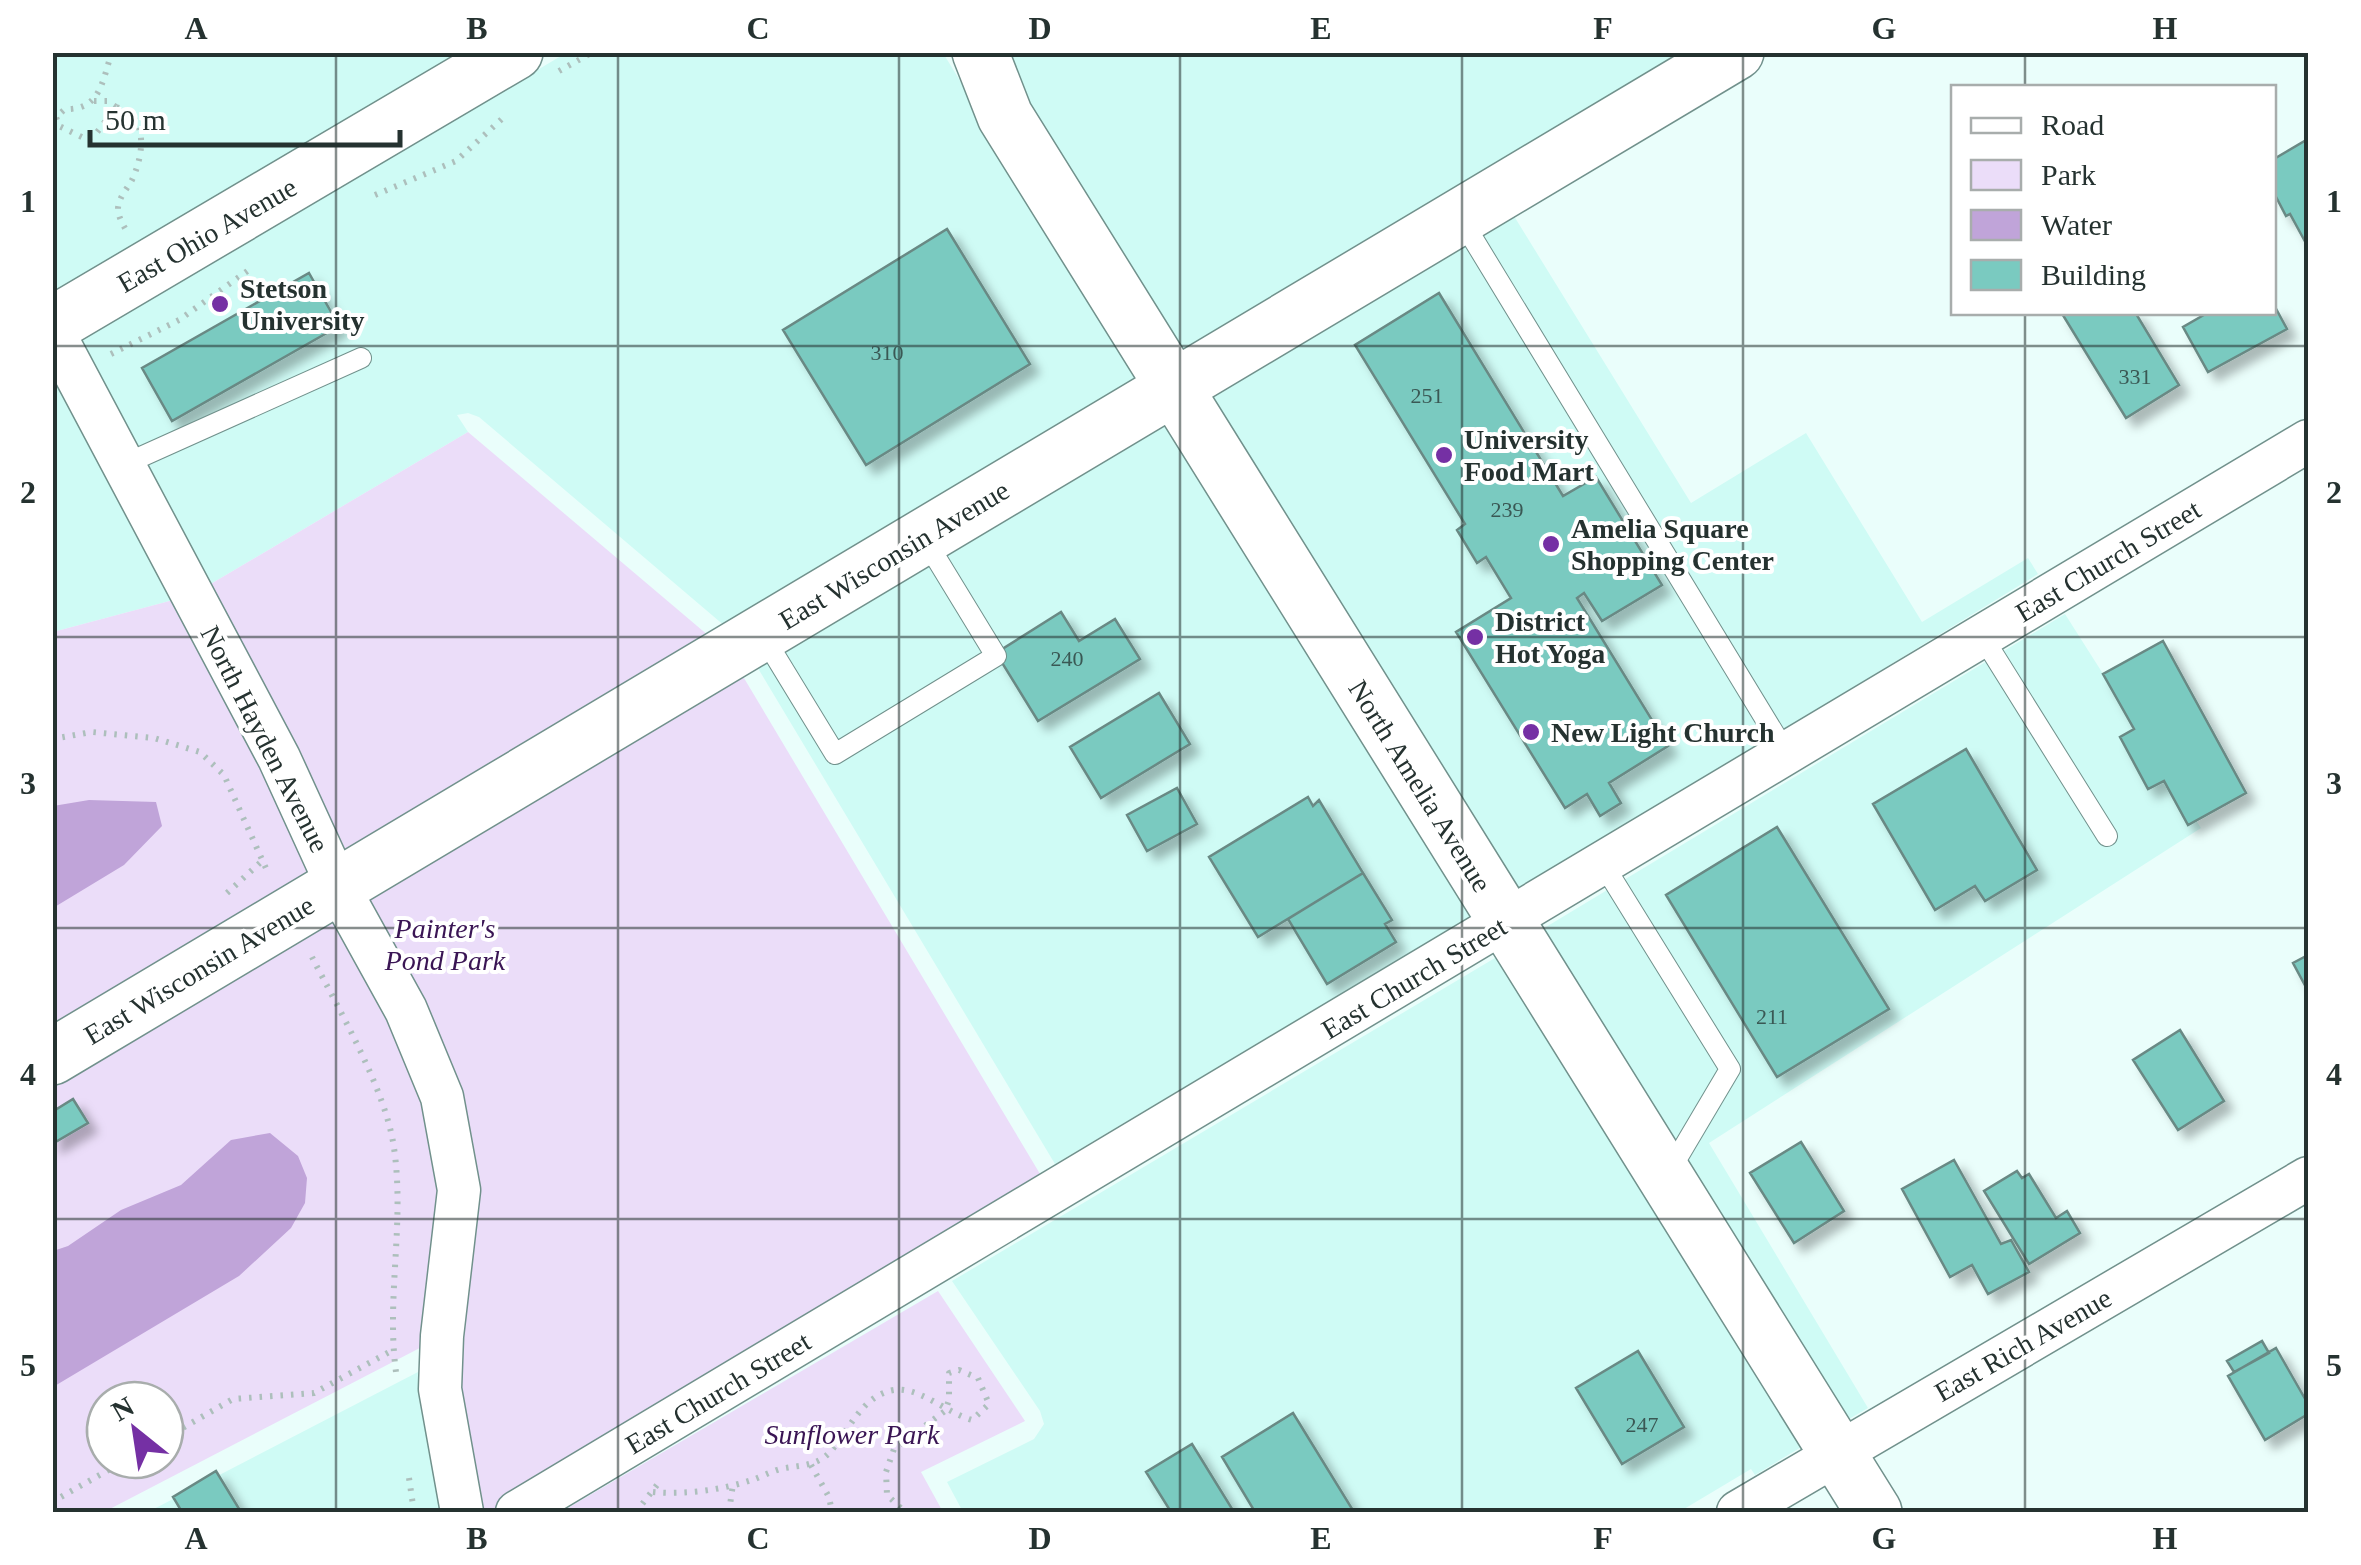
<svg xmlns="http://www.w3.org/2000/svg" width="2361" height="1565" font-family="Georgia,serif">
<defs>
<filter id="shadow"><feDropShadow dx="9" dy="9" stdDeviation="5" flood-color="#0004"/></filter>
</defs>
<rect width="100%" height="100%" fill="#eafefb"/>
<!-- built -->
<path fill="#cffbf5" d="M 53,53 L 514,53 L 308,176 L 323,198 L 566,53 L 943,53 L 1143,378 L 726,627 L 479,417 L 468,413 L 457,415 L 468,432 L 192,595 L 53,632 Z
M 971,53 L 1736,53 L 1174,387 Z
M 1509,208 L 1691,503 L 1806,433 L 1922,622 L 2028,558 L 2038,574 L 1510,898 L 1201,396 Z
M 1169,419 L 1475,914 L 1055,1164 L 756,665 Z
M 2065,614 L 2201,828 L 1709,1143 L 1868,1408 L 1844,1422 L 1536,933 Z
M 1500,955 L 1808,1443 L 1755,1475 L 1751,1469 L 1679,1512 L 963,1512 L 947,1482 L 1034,1439 L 1044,1424 L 1040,1411 L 952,1281 Z
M 418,1372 L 418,1390 L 440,1512 L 148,1512 Z"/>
<!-- green -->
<path fill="#ebddf9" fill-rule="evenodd" d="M 468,432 L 729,653 L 1052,1194 L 517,1512 L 462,1512 L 441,1337 L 104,1512 L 53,1512 L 53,632 L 192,595 ZM 105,1400 L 165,1400 L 165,1460 L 105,1460 Z
M 938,1291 L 1025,1421 L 921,1472 L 943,1512 L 561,1512 Z"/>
<!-- water -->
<path fill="#c0a4d9" d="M 89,800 L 156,802 L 162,826 L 124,865 L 53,908 L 53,806 Z
M 270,1133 L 298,1156 L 307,1178 L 305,1203 L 291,1228 L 239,1276 L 53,1387 L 53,1251 L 68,1246 L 121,1210 L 181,1185 L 231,1140 Z"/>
<!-- building -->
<path fill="#7acac0" stroke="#698984" stroke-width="2.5" filter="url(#shadow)" d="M 2308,139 L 2308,247 L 2290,214 L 2286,216 L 2274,193 L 2274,159 Z
M 947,229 L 1030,364 L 866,465 L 783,330 Z
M 309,273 L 339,326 L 172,421 L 142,368 Z
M 1439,293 L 1563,496 L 1596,477 L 1662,585 L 1602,621 L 1584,593 L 1577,598 L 1668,746 L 1609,783 L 1621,803 L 1600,816 L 1587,794 L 1565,808 L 1456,632 L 1511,598 L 1486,557 L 1477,563 L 1457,530 L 1465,524 L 1355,345 Z
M 2274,305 L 2287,329 L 2208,372 L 2183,327 L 2209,312 L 2274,312 Z
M 2061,312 L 2135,312 L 2179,385 L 2126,418 Z
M 1061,612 L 1079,641 L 1115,619 L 1140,659 L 1038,721 L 996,653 Z
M 2163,641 L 2246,793 L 2188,825 L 2164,781 L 2148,789 L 2120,737 L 2134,729 L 2103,674 Z
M 1159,693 L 1190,744 L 1101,798 L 1070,747 Z
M 1966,749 L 2037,870 L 1985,901 L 1975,886 L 1935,910 L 1873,804 Z
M 1177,788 L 1197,824 L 1147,851 L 1127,815 Z
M 1308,797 L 1313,806 L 1319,800 L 1363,873 L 1258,937 L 1209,857 Z
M 1777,827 L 1889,1009 L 1777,1077 L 1666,895 Z
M 1363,873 L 1392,920 L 1385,924 L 1396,942 L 1327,984 L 1288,919 Z
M 2308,955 L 2308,991 L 2293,963 Z
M 2180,1030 L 2224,1101 L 2178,1130 L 2133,1060 Z
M 73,1099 L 88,1123 L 52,1144 L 52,1112 Z
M 1801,1142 L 1844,1211 L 1794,1243 L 1750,1173 Z
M 1954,1160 L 2001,1244 L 2011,1240 L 2029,1272 L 1988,1294 L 1972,1265 L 1950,1277 L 1902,1189 Z
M 2017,1171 L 2022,1178 L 2029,1174 L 2056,1218 L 2067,1211 L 2080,1233 L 2029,1264 L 1984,1191 Z
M 2262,1341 L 2269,1353 L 2234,1372 L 2227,1361 Z
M 2276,1348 L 2308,1404 L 2308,1414 L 2265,1440 L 2228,1376 Z
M 1638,1351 L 1684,1427 L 1622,1464 L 1576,1388 Z
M 1293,1413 L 1354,1512 L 1255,1512 L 1222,1457 Z
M 1192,1444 L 1234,1512 L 1171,1512 L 1146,1472 Z
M 216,1471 L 241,1512 L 182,1512 L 173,1497 Z"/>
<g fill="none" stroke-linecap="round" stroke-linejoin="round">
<defs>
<path id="lane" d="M 1461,219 L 1786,753
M 125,464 L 361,358
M 763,636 L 835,754 L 996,656 L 924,538
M 1982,636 L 2107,836
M 1603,864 L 1730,1069 L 1669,1172"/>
<path id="street" d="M 52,330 L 279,758 L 338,887 L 406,1010 L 442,1097 L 459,1190 L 442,1336 L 440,1389 L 462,1512
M 517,1512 L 2308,441
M 1738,1512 L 2308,1178"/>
<path id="secondary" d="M 980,52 L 1005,116 L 1874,1512
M 52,325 L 515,52
M 52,1057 L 1736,52"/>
</defs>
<!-- lane casing -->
<use href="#lane" stroke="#71918c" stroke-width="22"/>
<!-- street casing -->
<use href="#street" stroke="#71918c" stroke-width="45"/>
<!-- secondary casing -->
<use href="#secondary" stroke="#71918c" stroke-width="58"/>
<!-- path -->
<path stroke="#adbfbc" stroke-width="6" stroke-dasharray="2.5 8" stroke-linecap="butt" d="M 112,52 C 102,81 101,110 65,109 L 56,117 L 59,126 L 86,139 L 95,135 L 116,107 C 149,116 144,154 132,180 C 127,189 119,197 118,208 C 118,216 122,223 126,230
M 559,71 L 593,52
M 94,101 L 107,101 L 116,107
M 375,195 L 456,161 L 504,117
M 111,354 L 179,320 L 253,267
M 52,739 L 92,732 L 154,738 L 200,752 L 224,775 L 269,875
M 227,893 L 262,861
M 312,957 C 339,1010 386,1090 394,1148 C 405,1223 386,1298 396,1372
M 165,1438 L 233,1399 L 314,1393 L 393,1350
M 811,1465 L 829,1497 L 832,1512
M 409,1478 L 414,1512
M 653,1492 C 684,1495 721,1490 752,1480 C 761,1477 770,1472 780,1469 C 798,1465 816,1467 830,1452 C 849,1431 862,1395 894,1390 C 918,1386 947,1413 972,1420 L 989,1404 L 978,1378 L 959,1370 L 949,1373 L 949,1400 L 945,1411 L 894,1449 L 886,1472 L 887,1495 L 905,1512
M 52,1502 L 126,1460
M 636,1512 L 657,1485 L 657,1478
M 729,1512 L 733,1484"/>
<!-- lane -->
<use href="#lane" stroke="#fff" stroke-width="20"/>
<!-- street -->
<use href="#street" stroke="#fff" stroke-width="42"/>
<!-- secondary -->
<use href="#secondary" stroke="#fff" stroke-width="55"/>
</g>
<!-- grid -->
<path fill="none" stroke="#253230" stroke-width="2.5" stroke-opacity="0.55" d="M 336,52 L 336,1512M 618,52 L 618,1512M 899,52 L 899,1512M 1180,52 L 1180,1512M 1462,52 L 1462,1512M 1743,52 L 1743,1512M 2025,52 L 2025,88M 2025,312 L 2025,1512M 52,346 L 2308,346M 52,637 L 2308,637M 52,928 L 2308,928M 52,1219 L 2308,1219"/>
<!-- markers -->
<g fill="#7530a4" stroke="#fff" stroke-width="4">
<circle cx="220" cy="304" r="10"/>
<circle cx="1444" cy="455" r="10"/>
<circle cx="1551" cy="544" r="10"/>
<circle cx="1475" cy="637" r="10"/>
<circle cx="1531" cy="732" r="10"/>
</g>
<g text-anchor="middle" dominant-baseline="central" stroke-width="8" stroke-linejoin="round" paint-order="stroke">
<!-- number labels -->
<g font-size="22" fill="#3a5854">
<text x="887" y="352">310</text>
<text x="2135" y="376">331</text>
<text x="1427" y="395">251</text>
<text x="1507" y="509">239</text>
<text x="1067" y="658">240</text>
<text x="1772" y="1016">211</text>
<text x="1642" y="1424">247</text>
</g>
<!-- street labels -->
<g font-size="28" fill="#253230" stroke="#fff">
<text transform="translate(207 235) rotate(-30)">East Ohio Avenue</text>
<text transform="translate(894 555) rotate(-31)">East Wisconsin Avenue</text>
<text transform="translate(2108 561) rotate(-31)">East Church Street</text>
<text transform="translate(265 739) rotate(63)">North Hayden Avenue</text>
<text transform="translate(1420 786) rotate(58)">North Amelia Avenue</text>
<text transform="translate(199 970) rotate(-31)">East Wisconsin Avenue</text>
<text transform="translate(1414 978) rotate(-31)">East Church Street</text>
<text transform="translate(2023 1345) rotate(-30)">East Rich Avenue</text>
<text transform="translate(718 1393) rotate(-31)">East Church Street</text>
</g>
<!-- poi labels -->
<g font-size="28" font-weight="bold" fill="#253230" stroke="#fff" text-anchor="start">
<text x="240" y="288">Stetson<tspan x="240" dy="32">University</tspan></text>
<text x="1464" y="439">University<tspan x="1464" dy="32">Food Mart</tspan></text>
<text x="1571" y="528">Amelia Square<tspan x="1571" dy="32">Shopping Center</tspan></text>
<text x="1495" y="621">District<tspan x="1495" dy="32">Hot Yoga</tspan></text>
<text x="1551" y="732">New Light Church</text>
</g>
<!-- park labels -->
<g font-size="28" font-style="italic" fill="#3a1554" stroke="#fff">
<text x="445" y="928">Painter's<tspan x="445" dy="32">Pond Park</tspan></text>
<text x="852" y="1434">Sunflower Park</text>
</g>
</g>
<!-- border -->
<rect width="2361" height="1565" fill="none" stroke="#ffffff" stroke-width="110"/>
<!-- legend -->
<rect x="1951" y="85" width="325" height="230" fill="#ffffff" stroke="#a8adac" stroke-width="2.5"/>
<rect x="1971" y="118" width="50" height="15" fill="#ffffff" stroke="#a8adac" stroke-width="2.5"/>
<text x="2041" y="135" font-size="30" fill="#253230">Road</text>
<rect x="1971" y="160" width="50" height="30" fill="#ebddf9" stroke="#a8adac" stroke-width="2.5"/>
<text x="2041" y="185" font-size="30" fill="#253230">Park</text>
<rect x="1971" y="210" width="50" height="30" fill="#c0a4d9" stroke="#a8adac" stroke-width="2.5"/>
<text x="2041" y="235" font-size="30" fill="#253230">Water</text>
<rect x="1971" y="260" width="50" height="30" fill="#7acac0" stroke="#a8adac" stroke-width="2.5"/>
<text x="2041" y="285" font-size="30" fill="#253230">Building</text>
<!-- north arrow -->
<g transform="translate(135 1430) rotate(330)"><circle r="48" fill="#ffffff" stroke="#a8adac" stroke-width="2.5"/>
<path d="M0-8L18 38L0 25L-18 38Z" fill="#7530a4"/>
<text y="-15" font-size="28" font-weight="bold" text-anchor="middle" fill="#253230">N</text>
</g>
<!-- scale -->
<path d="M90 130v15h310v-15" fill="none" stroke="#253230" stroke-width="5"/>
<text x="105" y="130" font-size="30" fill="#253230" stroke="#ffffff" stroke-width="8" paint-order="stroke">50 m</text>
<rect x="55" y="55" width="2251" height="1455" fill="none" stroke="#253230" stroke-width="4"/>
<g font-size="32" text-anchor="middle" font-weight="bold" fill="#253230">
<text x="196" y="39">A</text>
<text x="477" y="39">B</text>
<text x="758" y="39">C</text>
<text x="1040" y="39">D</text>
<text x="1321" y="39">E</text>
<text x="1603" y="39">F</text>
<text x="1884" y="39">G</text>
<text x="2165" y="39">H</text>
<text x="28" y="212">1</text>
<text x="2334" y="212">1</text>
<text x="28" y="503">2</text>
<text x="2334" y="503">2</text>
<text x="28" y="794">3</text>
<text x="2334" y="794">3</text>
<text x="28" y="1085">4</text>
<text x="2334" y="1085">4</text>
<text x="28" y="1376">5</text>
<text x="2334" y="1376">5</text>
<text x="196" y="1549">A</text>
<text x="477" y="1549">B</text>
<text x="758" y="1549">C</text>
<text x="1040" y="1549">D</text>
<text x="1321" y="1549">E</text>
<text x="1603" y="1549">F</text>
<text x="1884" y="1549">G</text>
<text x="2165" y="1549">H</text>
</g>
</svg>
